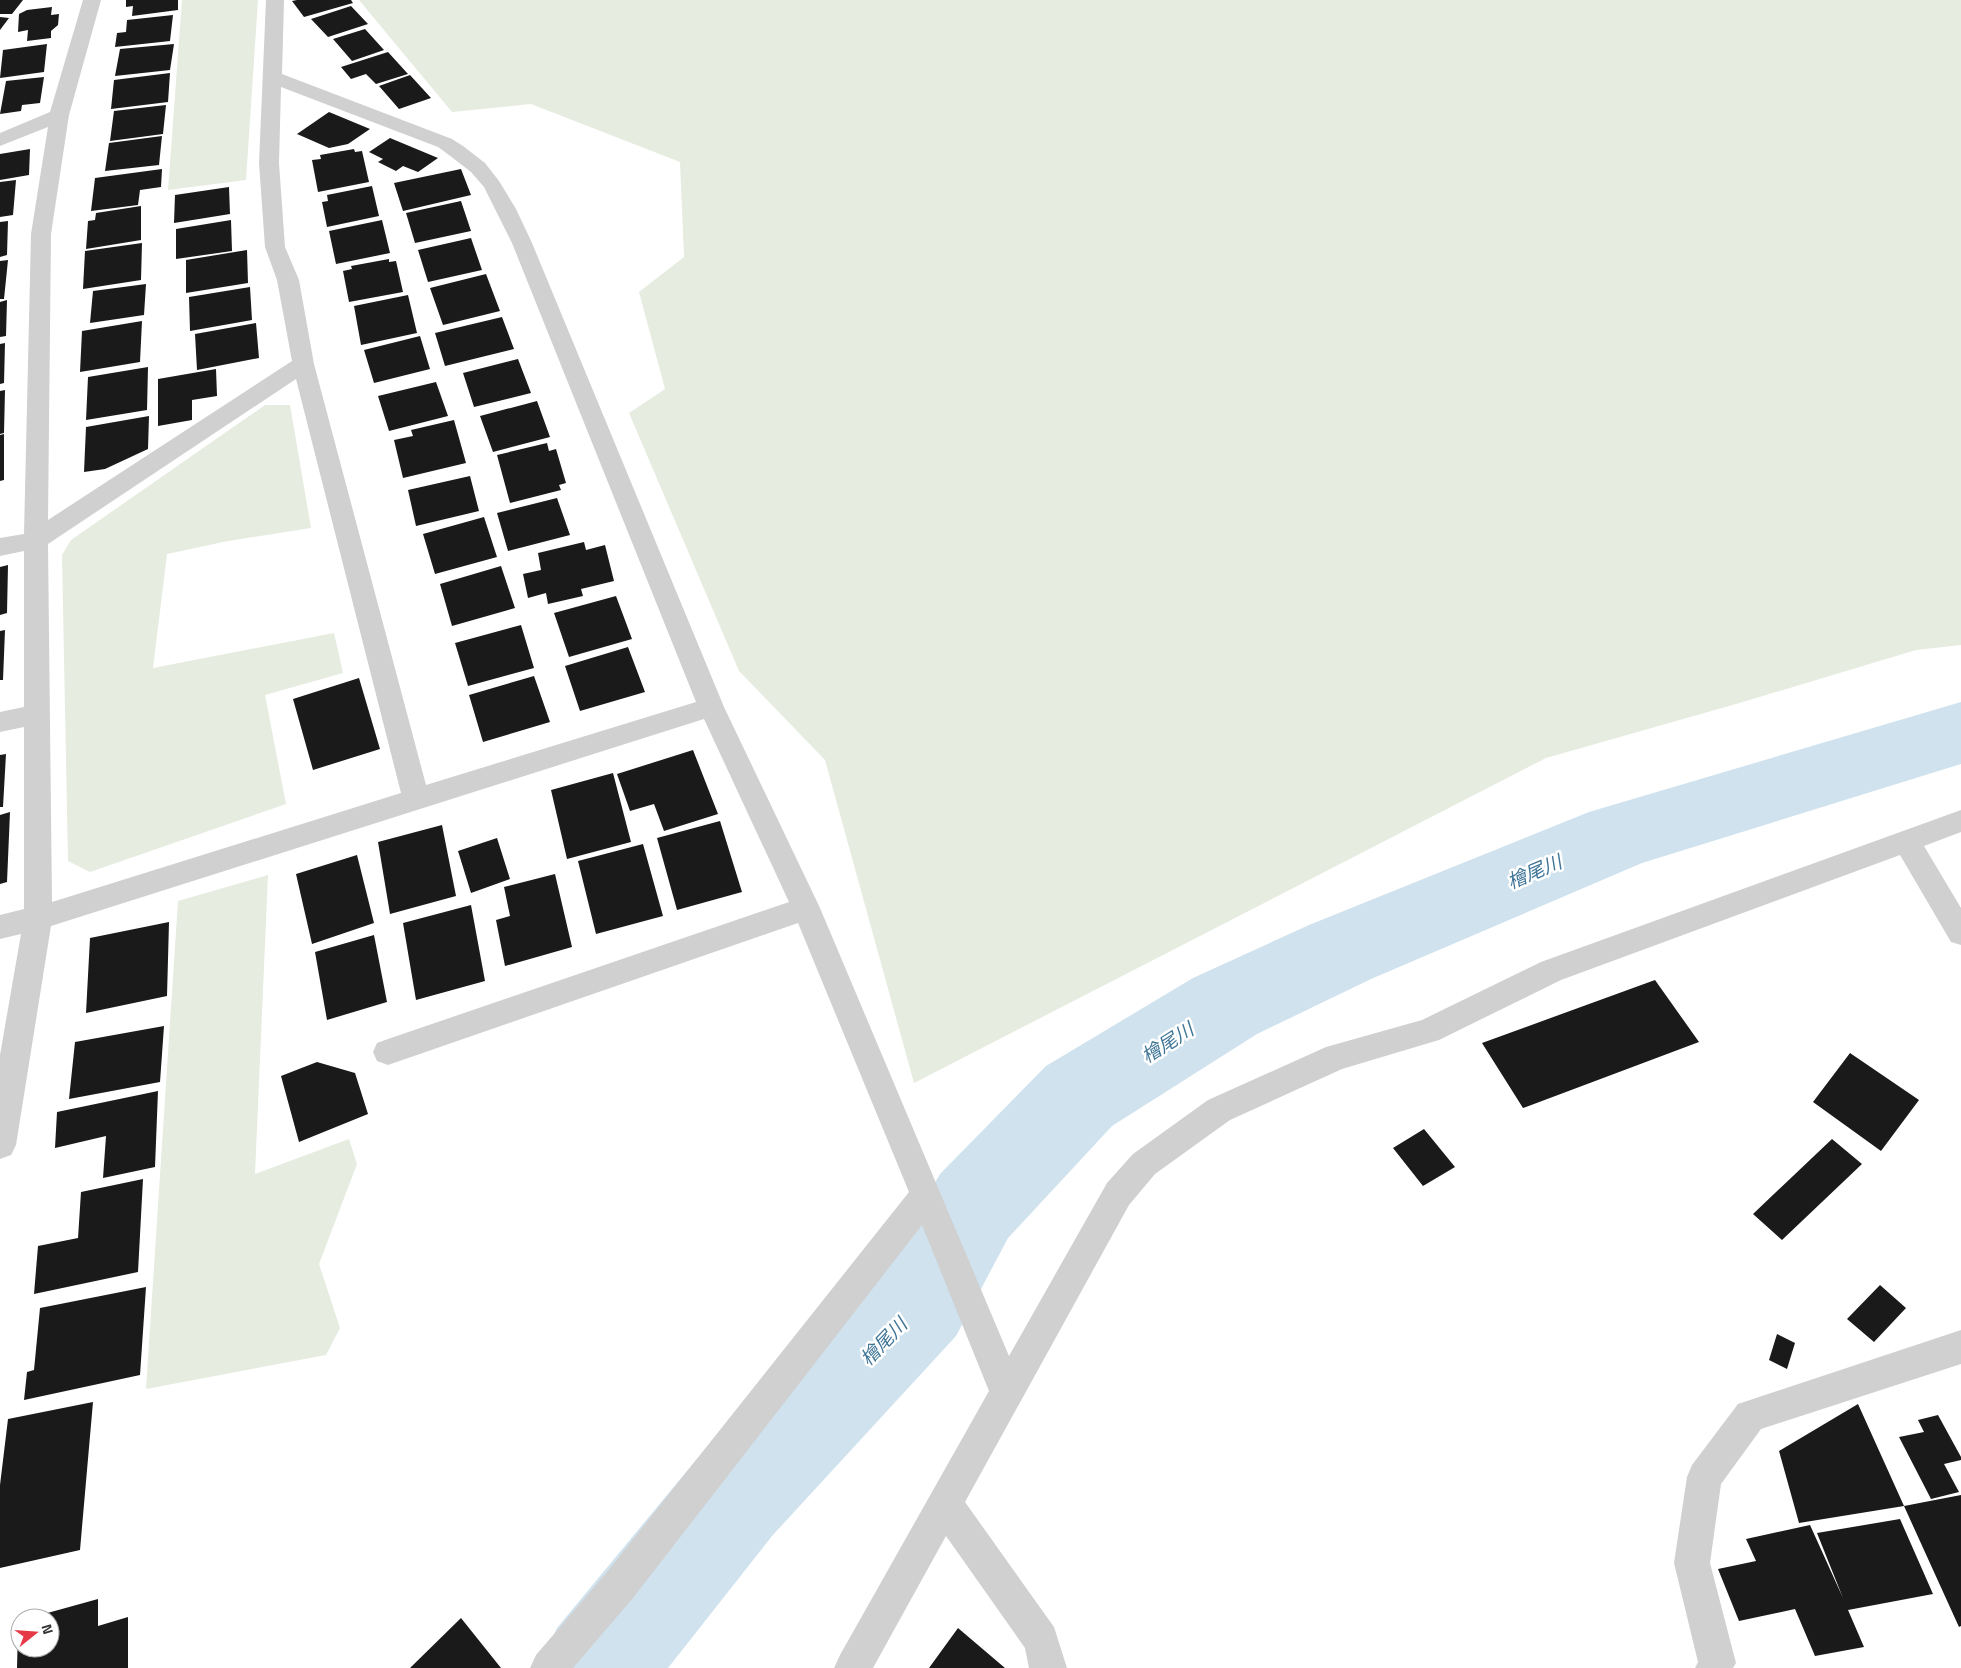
<svg xmlns="http://www.w3.org/2000/svg" width="1961" height="1668" font-family="'Titillium Web','Noto Sans JP',sans-serif">
<rect width="100%" height="100%" fill="#fff"/>
<!-- green -->
<path fill="#e6ecdf" d="M 182,0 L 258,0 L 246,180 L 168,190 Z
M 359,0 L 1961,0 L 1961,645 L 1916,650 L 1736,704 L 1546,758 L 914,1083 L 825,760 L 739,671 L 629,413 L 665,389 L 639,292 L 684,257 L 680,162 L 531,104 L 452,112 Z
M 265,405 L 290,405 L 311,528 L 228,541 L 167,554 L 153,668 L 334,633 L 343,673 L 265,695 L 286,804 L 90,872 L 68,861 L 62,555 L 71,540 Z
M 268,875 L 255,1174 L 349,1139 L 357,1164 L 319,1264 L 340,1328 L 326,1355 L 146,1389 L 178,901 Z"/>
<g fill="none" stroke-linecap="round" stroke-linejoin="round">
<!-- river -->
<path fill="#cfe2ee" fill-rule="evenodd" d="M 1961,702 L 1961,764 L 1642,863 L 1371,979 L 1257,1034 L 1112,1126 L 1008,1238 L 956,1336 L 772,1536 L 668,1668 L 540,1668 L 557,1628 L 696,1460 L 886,1266 L 940,1174 L 1046,1066 L 1193,978 L 1309,925 L 1589,812 Z"/>
</g>
<!-- building -->
<path fill="#1a1a1a" d="M 0,0 L 23,0 L 12,14 L 0,14 Z
M 126,0 L 178,0 L 178,10 L 132,16 L 133,6 L 126,7 Z
M 297,0 L 351,0 L 353,3 L 304,17 L 292,1 Z
M 351,6 L 368,24 L 328,37 L 311,19 Z
M 52,7 L 51,15 L 59,14 L 58,25 L 51,31 L 51,38 L 27,41 L 28,30 L 18,32 L 19,14 L 27,10 Z
M 173,15 L 170,41 L 115,47 L 117,33 L 126,32 L 127,20 Z
M 0,17 L 9,18 L 0,30 Z
M 365,29 L 384,50 L 352,61 L 333,39 Z
M 47,44 L 44,72 L 0,78 L 3,50 Z
M 174,44 L 170,70 L 115,76 L 120,49 Z
M 388,52 L 408,74 L 376,84 L 366,74 L 351,79 L 341,67 Z
M 170,73 L 168,102 L 111,109 L 114,80 Z
M 410,75 L 431,98 L 399,109 L 379,86 Z
M 44,77 L 40,103 L 22,105 L 21,111 L 0,114 L 6,81 Z
M 166,105 L 163,134 L 110,141 L 114,111 Z
M 329,112 L 370,129 L 348,144 L 329,148 L 297,134 Z
M 162,136 L 159,165 L 105,171 L 109,143 Z
M 390,138 L 438,158 L 418,172 L 403,166 L 396,171 L 378,162 L 383,159 L 369,152 Z
M 30,149 L 29,175 L 0,180 L 0,154 Z
M 354,149 L 355,152 L 362,151 L 369,182 L 318,192 L 312,160 L 321,159 L 320,155 Z
M 162,169 L 161,187 L 140,190 L 138,205 L 91,211 L 95,178 Z
M 461,169 L 471,195 L 403,211 L 394,183 Z
M 16,180 L 13,215 L 0,217 L 0,182 Z
M 372,186 L 379,216 L 327,227 L 322,202 L 328,201 L 327,195 Z
M 229,187 L 230,214 L 174,223 L 175,195 Z
M 461,201 L 471,231 L 415,243 L 406,213 Z
M 141,206 L 141,240 L 86,249 L 88,221 L 95,220 L 96,213 Z
M 231,220 L 232,251 L 176,259 L 176,229 Z
M 382,220 L 390,253 L 336,264 L 329,231 Z
M 8,221 L 7,255 L 0,257 L 0,222 Z
M 471,238 L 482,270 L 428,282 L 418,250 Z
M 142,243 L 141,280 L 83,289 L 85,251 Z
M 247,250 L 248,283 L 186,293 L 186,260 Z
M 389,259 L 389,262 L 396,261 L 403,292 L 349,302 L 343,271 L 352,269 L 351,266 Z
M 8,260 L 4,299 L 0,299 L 0,261 Z
M 486,274 L 500,311 L 443,325 L 430,288 Z
M 146,284 L 144,315 L 90,323 L 93,291 Z
M 250,287 L 252,320 L 190,331 L 189,297 Z
M 408,295 L 417,333 L 361,345 L 354,306 Z
M 7,300 L 6,336 L 0,337 L 0,302 Z
M 502,317 L 514,349 L 445,366 L 435,333 Z
M 142,321 L 140,362 L 80,372 L 82,331 Z
M 256,323 L 259,358 L 197,370 L 195,334 Z
M 420,336 L 430,369 L 374,383 L 364,350 Z
M 5,343 L 4,383 L 0,384 L 0,344 Z
M 518,359 L 531,393 L 474,407 L 463,373 Z
M 148,367 L 147,410 L 86,420 L 88,377 Z
M 216,369 L 217,396 L 192,400 L 192,420 L 158,426 L 158,379 Z
M 436,382 L 448,416 L 389,431 L 378,396 Z
M 5,390 L 4,433 L 0,434 L 0,391 Z
M 537,401 L 550,437 L 493,452 L 480,416 Z
M 149,416 L 148,449 L 105,469 L 84,472 L 86,427 Z
M 454,420 L 466,463 L 403,478 L 394,440 L 413,436 L 411,430 Z
M 4,434 L 4,480 L 0,481 L 0,435 Z
M 547,443 L 549,451 L 556,449 L 566,483 L 559,485 L 561,490 L 510,503 L 497,455 Z
M 470,476 L 479,511 L 416,526 L 408,490 Z
M 557,498 L 570,535 L 508,551 L 497,513 Z
M 484,517 L 497,557 L 435,574 L 423,534 Z
M 584,542 L 586,550 L 605,545 L 614,581 L 581,589 L 583,596 L 548,604 L 546,593 L 528,598 L 523,574 L 541,570 L 538,553 Z
M 8,565 L 7,613 L 0,615 L 0,567 Z
M 501,566 L 515,608 L 452,626 L 440,584 Z
M 616,596 L 632,639 L 569,657 L 554,613 Z
M 521,625 L 534,668 L 468,686 L 455,643 Z
M 5,630 L 3,680 L 0,680 L 0,631 Z
M 628,647 L 645,692 L 580,711 L 565,666 Z
M 534,676 L 550,722 L 483,742 L 469,695 Z
M 359,678 L 380,749 L 313,770 L 293,699 Z
M 693,750 L 718,814 L 664,831 L 654,804 L 630,811 L 617,774 Z
M 6,754 L 3,807 L 0,807 L 0,755 Z
M 613,773 L 631,842 L 567,859 L 551,790 Z
M 10,812 L 7,882 L 0,884 L 0,815 Z
M 720,821 L 742,892 L 677,910 L 657,838 Z
M 442,825 L 456,896 L 390,914 L 378,842 Z
M 497,838 L 510,879 L 471,893 L 458,851 Z
M 643,844 L 663,916 L 596,934 L 578,861 Z
M 357,855 L 374,923 L 312,944 L 296,874 Z
M 555,874 L 572,947 L 505,966 L 496,920 L 510,916 L 504,887 Z
M 471,905 L 485,981 L 416,1000 L 403,923 Z
M 169,922 L 167,996 L 86,1013 L 90,938 Z
M 374,935 L 387,1002 L 327,1020 L 315,952 Z
M 1655,980 L 1699,1042 L 1523,1108 L 1482,1043 Z
M 164,1026 L 160,1082 L 69,1099 L 75,1042 Z
M 1850,1053 L 1919,1100 L 1881,1151 L 1813,1102 Z
M 317,1062 L 355,1073 L 368,1114 L 299,1142 L 281,1076 Z
M 158,1091 L 155,1167 L 103,1178 L 106,1136 L 55,1148 L 57,1112 Z
M 1424,1129 L 1455,1167 L 1423,1186 L 1393,1148 Z
M 1832,1139 L 1862,1164 L 1782,1240 L 1753,1214 Z
M 143,1179 L 138,1272 L 34,1294 L 38,1246 L 78,1238 L 81,1192 Z
M 1880,1285 L 1906,1308 L 1874,1342 L 1847,1319 Z
M 146,1287 L 140,1375 L 24,1400 L 27,1372 L 34,1370 L 40,1308 Z
M 1777,1334 L 1795,1343 L 1787,1369 L 1769,1360 Z
M 93,1402 L 80,1550 L 0,1568 L 0,1485 L 8,1419 Z
M 1858,1404 L 1904,1506 L 1961,1495 L 1961,1626 L 1959,1627 L 1904,1506 L 1799,1523 L 1779,1451 Z
M 1938,1415 L 1961,1457 L 1961,1460 L 1944,1464 L 1959,1492 L 1931,1499 L 1899,1437 L 1924,1432 L 1918,1420 Z
M 1900,1519 L 1933,1594 L 1848,1610 L 1864,1647 L 1815,1656 L 1795,1609 L 1739,1621 L 1718,1569 L 1756,1561 L 1746,1539 L 1810,1525 L 1843,1598 L 1817,1533 Z
M 98,1599 L 98,1626 L 128,1617 L 128,1668 L 17,1668 L 18,1628 L 20,1628 L 20,1648 L 50,1648 L 50,1618 L 33,1617 Z
M 461,1618 L 501,1668 L 410,1668 Z
M 958,1628 L 1005,1668 L 929,1668 Z"/>
<g fill="none" stroke-linecap="round" stroke-linejoin="round">
<!-- minor -->
<path fill="#d0d0d0" fill-rule="evenodd" d="M 83,0 L 101,0 L 69,115 L 51,234 L 48,520 L 292,361 L 277,280 L 265,247 L 259,163 L 266,0 L 284,0 L 282,74 L 452,139 L 463,146 L 485,163 L 499,181 L 516,209 L 532,243 L 724,707 L 820,908 L 1009,1356 L 1107,1183 L 1133,1154 L 1208,1100 L 1326,1047 L 1422,1020 L 1541,962 L 1961,810 L 1961,832 L 1924,846 L 1961,908 L 1961,945 L 1951,942 L 1900,855 L 1561,980 L 1439,1040 L 1342,1069 L 1230,1120 L 1155,1174 L 1129,1205 L 965,1502 L 1054,1627 L 1067,1668 L 1029,1668 L 1025,1648 L 946,1536 L 873,1668 L 834,1668 L 840,1655 L 989,1391 L 922,1225 L 633,1598 L 573,1668 L 530,1668 L 536,1655 L 607,1572 L 909,1192 L 798,923 L 388,1065 L 377,1061 L 373,1052 L 377,1043 L 388,1039 L 789,902 L 704,719 L 51,926 L 16,1145 L 11,1155 L 0,1159 L 0,1055 L 21,934 L 0,939 L 0,915 L 24,909 L 24,727 L 0,732 L 0,712 L 24,707 L 24,551 L 0,556 L 0,538 L 24,534 L 31,234 L 48,127 L 0,146 L 0,133 L 50,112 ZM 281,87 L 438,147 L 449,155 L 471,172 L 484,187 L 512,243 L 696,702 L 426,785 L 314,364 L 299,280 L 285,247 L 279,163 ZM 296,379 L 401,793 L 52,902 L 48,544 Z
M 1961,1330 L 1961,1364 L 1761,1429 L 1721,1484 L 1710,1563 L 1736,1663 L 1733,1668 L 1695,1668 L 1698,1662 L 1674,1563 L 1687,1477 L 1692,1465 L 1738,1404 Z"/>
</g>
<g text-anchor="middle" dominant-baseline="central" stroke-width="5" stroke-linejoin="round" paint-order="stroke">
<!-- water labels -->
<g font-size="19" font-style="italic" fill="#3f7597" stroke="#fff">
<text transform="translate(1534 871) rotate(-23)">檜尾川</text>
<text transform="translate(1167 1042) rotate(-32)">檜尾川</text>
<text transform="translate(883 1341) rotate(-46)">檜尾川</text>
</g>
</g>
<!-- north arrow -->
<g transform="translate(35 1633) rotate(73)"><circle r="24" fill="#ffffff" stroke="#adadad"/>
<path d="M0-4L9 19L0 12L-9 19Z" fill="#e63946"/>
<text y="-8" font-size="14" font-weight="bold" text-anchor="middle" fill="#333333">N</text>
</g>
</svg>
